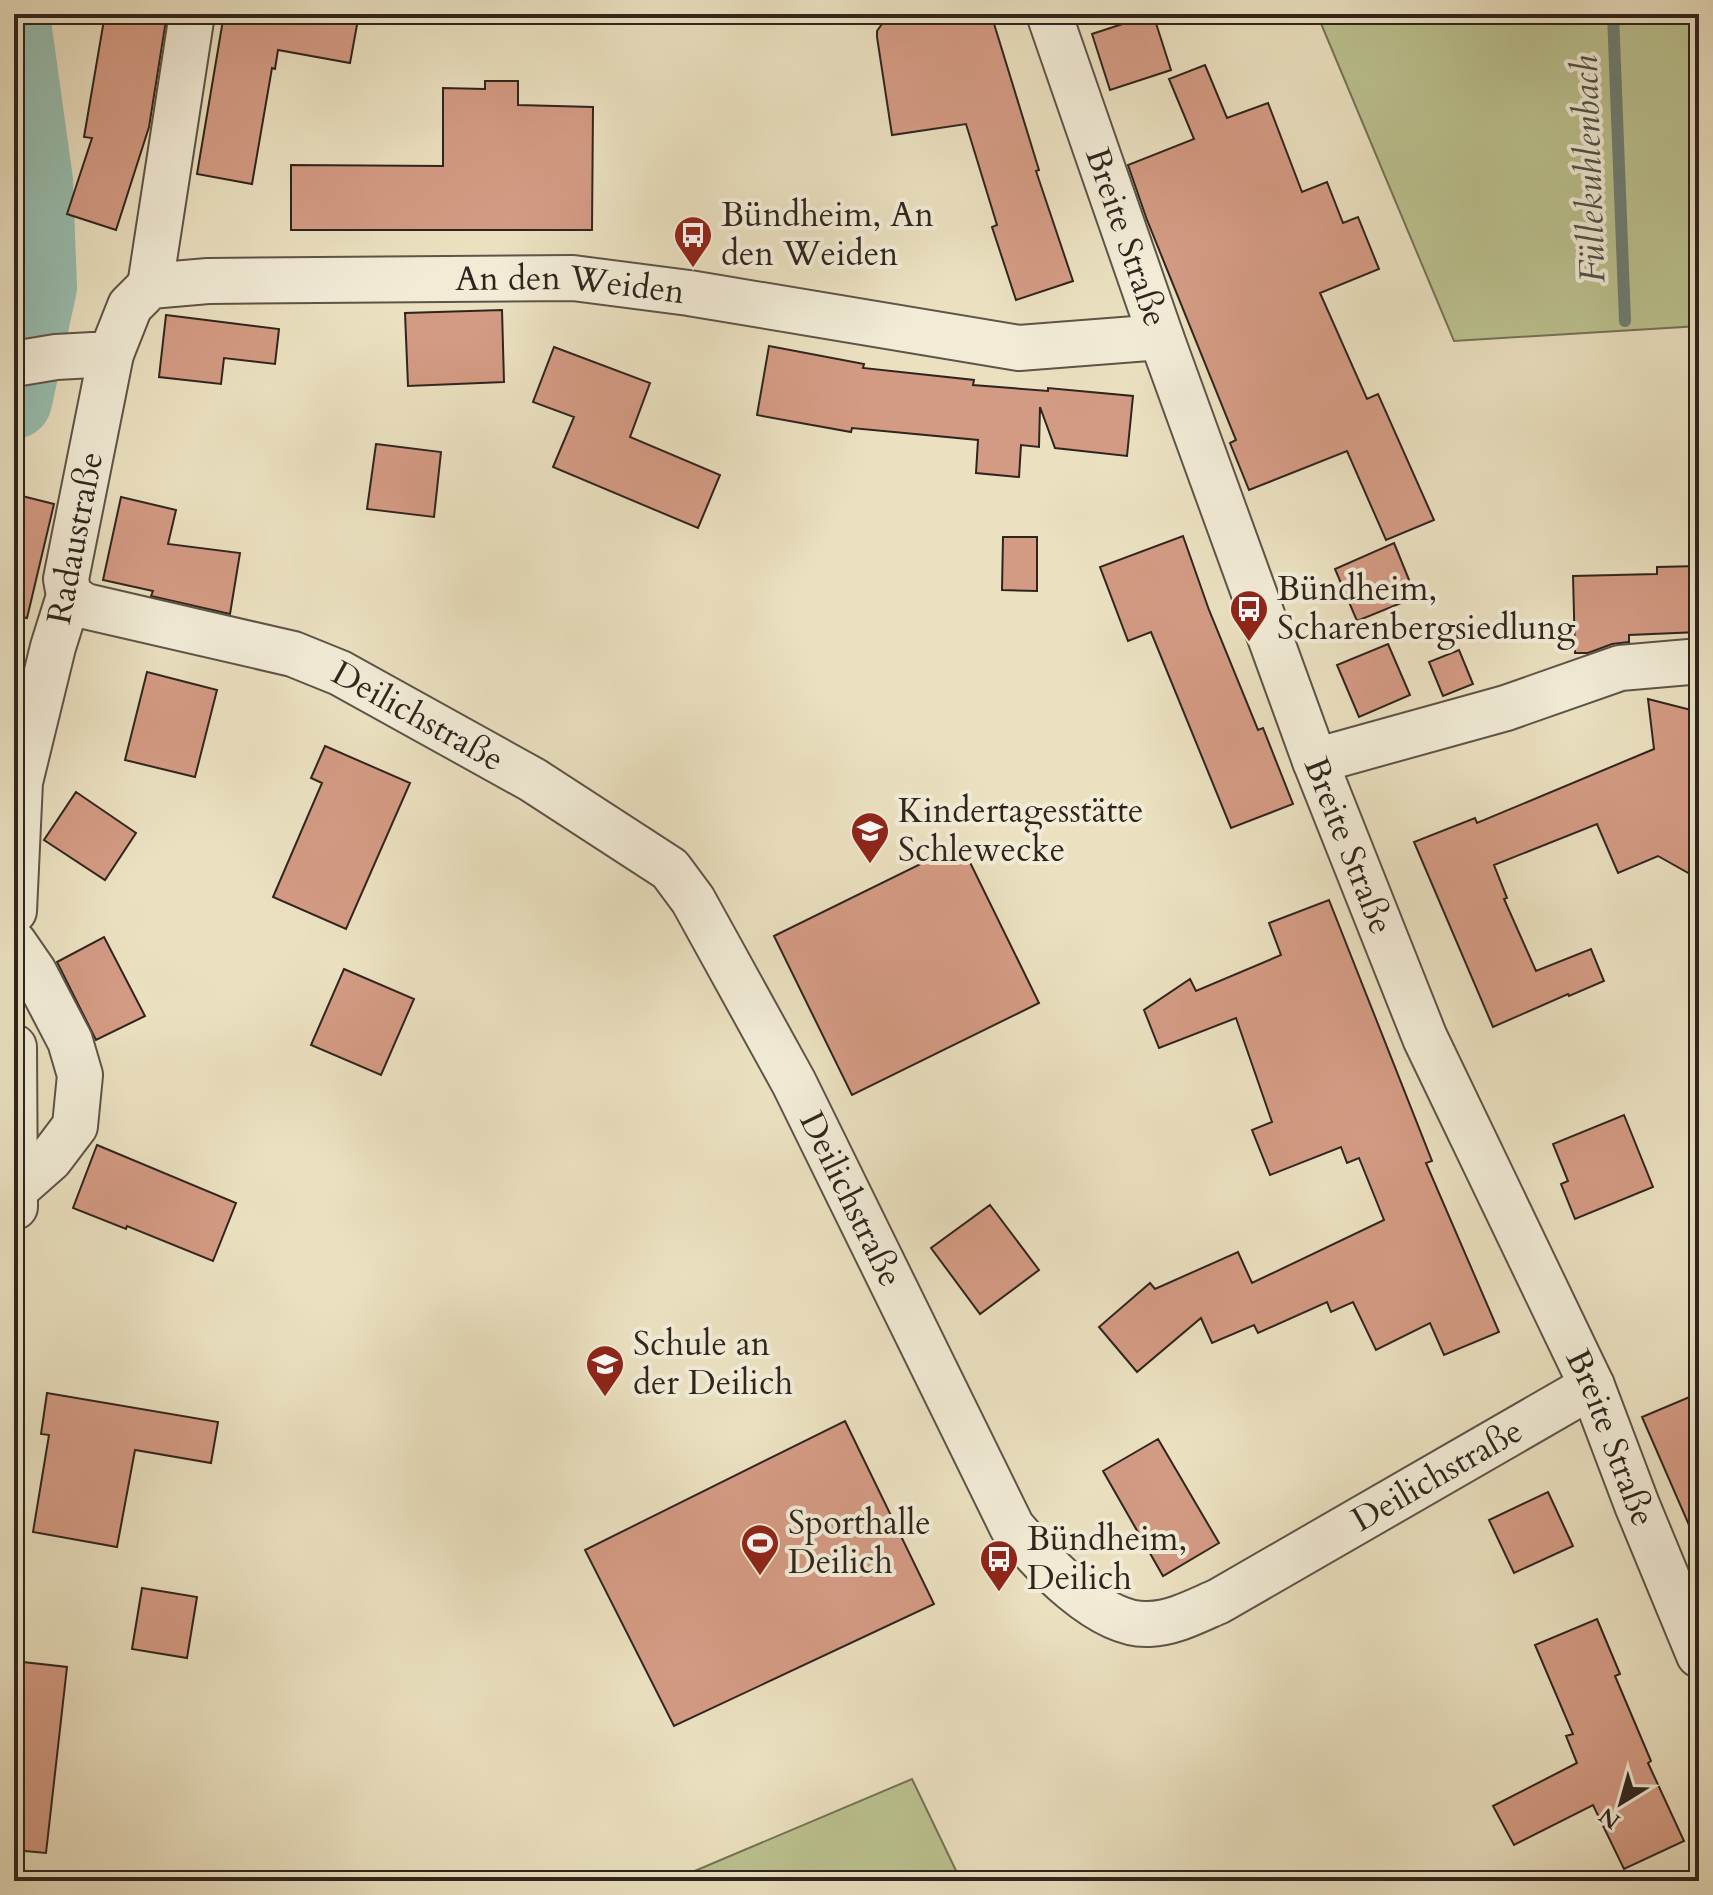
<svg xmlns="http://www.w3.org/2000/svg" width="1713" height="1895" font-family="Cardo,serif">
<rect width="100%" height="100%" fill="#ebe1c1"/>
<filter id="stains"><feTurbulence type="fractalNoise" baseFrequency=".0025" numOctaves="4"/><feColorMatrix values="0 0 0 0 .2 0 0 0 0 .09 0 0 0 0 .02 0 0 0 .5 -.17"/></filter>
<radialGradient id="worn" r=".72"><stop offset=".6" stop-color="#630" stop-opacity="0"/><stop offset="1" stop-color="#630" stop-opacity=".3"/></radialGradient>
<!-- green -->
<path fill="#bbc290" stroke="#757457" stroke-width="2" d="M 1317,14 L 1699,14 L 1699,326 L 1454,341 Z
M 912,1779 L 961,1881 L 671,1881 Z"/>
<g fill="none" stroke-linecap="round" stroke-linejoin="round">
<!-- stream -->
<path stroke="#6e8176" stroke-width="12" d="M 1613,14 L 1625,321"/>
<!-- river -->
<path stroke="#98beb0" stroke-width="76" d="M 14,30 L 35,181 L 39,287 L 14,401"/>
</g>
<!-- building -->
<path fill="#d49b84" stroke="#2f251e" stroke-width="2" d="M 105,14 L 167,14 L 149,127 L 116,230 L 67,214 L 92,138 L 84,137 Z
M 224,14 L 359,14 L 350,63 L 278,50 L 275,69 L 272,68 L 252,184 L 197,174 Z
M 889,14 L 991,14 L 1039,170 L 1036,171 L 1073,281 L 1016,300 L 992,227 L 997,225 L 966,124 L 892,135 L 877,37 L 877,31 Z
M 1153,14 L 1171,70 L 1110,90 L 1092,34 Z
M 1205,65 L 1227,118 L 1268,103 L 1302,192 L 1327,182 L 1343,223 L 1358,217 L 1379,269 L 1320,293 L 1367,399 L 1378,394 L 1434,520 L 1386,540 L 1347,451 L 1249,490 L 1230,443 L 1236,440 L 1147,220 L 1128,165 L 1194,139 L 1169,79 Z
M 485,81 L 518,81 L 518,105 L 593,107 L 592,230 L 291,230 L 291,165 L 443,166 L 443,88 L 485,89 Z
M 502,310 L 504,382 L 408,386 L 405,313 Z
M 166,315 L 279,329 L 275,364 L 224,358 L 221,384 L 159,377 Z
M 769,346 L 864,364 L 863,368 L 974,380 L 973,385 L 1048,391 L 1048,388 L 1133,396 L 1127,456 L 1055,448 L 1040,407 L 1039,447 L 1021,445 L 1019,477 L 976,473 L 978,440 L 852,428 L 851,432 L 757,415 Z
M 554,347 L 650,383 L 630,437 L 720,475 L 698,528 L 553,467 L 574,417 L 533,402 Z
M 376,444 L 441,452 L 434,517 L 367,509 Z
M 14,494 L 54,504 L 27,618 L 14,616 Z
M 121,497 L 176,510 L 168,544 L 240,553 L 230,614 L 151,596 L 153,591 L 103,580 Z
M 1183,536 L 1209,610 L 1258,730 L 1263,728 L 1293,804 L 1231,828 L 1151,632 L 1128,641 L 1100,567 Z
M 1003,537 L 1037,537 L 1037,591 L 1002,590 Z
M 1394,543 L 1416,597 L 1357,621 L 1335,569 Z
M 1699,566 L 1699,632 L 1629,635 L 1629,642 L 1612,644 L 1588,653 L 1575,653 L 1573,576 L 1657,574 L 1657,567 Z
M 1388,644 L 1410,695 L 1359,717 L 1337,665 Z
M 1459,650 L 1473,684 L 1443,696 L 1429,662 Z
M 147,672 L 217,690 L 195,777 L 125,760 Z
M 1648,699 L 1699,712 L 1699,879 L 1658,856 L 1618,873 L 1597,824 L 1494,865 L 1507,898 L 1504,899 L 1536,971 L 1591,949 L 1604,981 L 1569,996 L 1568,994 L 1493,1027 L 1414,842 L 1475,818 L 1477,823 L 1654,749 Z
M 325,746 L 410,783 L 346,929 L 273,897 L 322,783 L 311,778 Z
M 76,792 L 136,833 L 105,880 L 44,840 Z
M 961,844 L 1039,1003 L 852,1095 L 774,936 Z
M 1329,900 L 1432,1161 L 1426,1163 L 1499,1332 L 1444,1355 L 1430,1323 L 1376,1350 L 1353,1302 L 1331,1312 L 1327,1302 L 1258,1333 L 1254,1325 L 1212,1343 L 1201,1318 L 1137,1372 L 1099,1327 L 1150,1283 L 1155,1289 L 1238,1252 L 1252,1283 L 1384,1220 L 1359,1158 L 1347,1163 L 1341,1147 L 1270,1175 L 1252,1130 L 1272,1122 L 1236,1018 L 1159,1048 L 1144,1010 L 1190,979 L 1196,991 L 1281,955 L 1269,923 Z
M 104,937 L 145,1016 L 96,1040 L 57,962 Z
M 344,969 L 414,999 L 381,1075 L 311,1045 Z
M 1624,1115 L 1653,1187 L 1575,1219 L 1561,1184 L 1568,1181 L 1553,1144 Z
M 97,1145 L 236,1203 L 213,1261 L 127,1226 L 126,1229 L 73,1208 Z
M 990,1205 L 1039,1270 L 980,1314 L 931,1248 Z
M 47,1393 L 218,1422 L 211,1463 L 135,1450 L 117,1547 L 33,1532 L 49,1435 L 41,1434 Z
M 1699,1393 L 1699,1548 L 1642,1417 Z
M 845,1421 L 934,1604 L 674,1726 L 585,1550 Z
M 1158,1439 L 1219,1543 L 1163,1576 L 1103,1471 Z
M 1548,1492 L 1573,1546 L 1514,1573 L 1489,1520 Z
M 142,1588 L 197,1597 L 187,1658 L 132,1649 Z
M 1597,1619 L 1620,1674 L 1615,1676 L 1651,1761 L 1648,1763 L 1684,1841 L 1624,1869 L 1593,1805 L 1514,1845 L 1493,1806 L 1577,1763 L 1566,1736 L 1573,1734 L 1535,1645 Z
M 14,1661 L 67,1667 L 46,1853 L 14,1850 Z"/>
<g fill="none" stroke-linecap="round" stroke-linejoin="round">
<defs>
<g id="minor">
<path id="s1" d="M 1049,14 L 1161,337 L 1315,761 L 1425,1038 L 1592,1386 L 1637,1505 L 1699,1655"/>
<path d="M 150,286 L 192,14"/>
<path id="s2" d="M 14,364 L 56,357 L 111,354 L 130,306 L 150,286 L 208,281 L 573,278 L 689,293 L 1019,348 L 1161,337"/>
<path id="s3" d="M 69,596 L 85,606 L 293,654 L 340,673 L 533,780 L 670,869 L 693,900 L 794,1083 L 1012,1527 C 1041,1561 1100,1627 1149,1624 C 1174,1623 1196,1611 1219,1601 L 1592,1386"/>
<path d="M 1315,761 L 1506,708 L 1620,668 L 1689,662 L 1699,663"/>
<path d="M 14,911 L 20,782 L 53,647 L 69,596 L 66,579 L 111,354"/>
<path d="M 14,943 L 34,972 L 70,1041 L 80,1075 L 75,1126 L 50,1159 L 16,1189"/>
<path d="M 14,1047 L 15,1207"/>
</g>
</defs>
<!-- minor casing -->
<use href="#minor" stroke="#5e5447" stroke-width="48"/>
<!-- minor -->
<use href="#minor" stroke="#f2ecd7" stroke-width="44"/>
</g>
<!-- icons -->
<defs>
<symbol id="bus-pin" viewBox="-11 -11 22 30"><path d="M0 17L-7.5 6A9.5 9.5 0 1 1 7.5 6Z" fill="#8f2418" stroke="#f2ecd7"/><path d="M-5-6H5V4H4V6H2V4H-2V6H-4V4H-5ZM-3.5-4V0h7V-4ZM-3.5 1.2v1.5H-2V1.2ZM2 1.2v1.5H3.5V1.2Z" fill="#fff"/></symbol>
<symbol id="school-pin" viewBox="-11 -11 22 30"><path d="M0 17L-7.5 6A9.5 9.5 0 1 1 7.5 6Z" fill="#8f2418" stroke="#f2ecd7"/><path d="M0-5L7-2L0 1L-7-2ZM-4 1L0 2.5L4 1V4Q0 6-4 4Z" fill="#fff"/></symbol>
<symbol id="stadium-pin" viewBox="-11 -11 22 30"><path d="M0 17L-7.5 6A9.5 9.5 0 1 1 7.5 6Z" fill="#8f2418" stroke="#f2ecd7"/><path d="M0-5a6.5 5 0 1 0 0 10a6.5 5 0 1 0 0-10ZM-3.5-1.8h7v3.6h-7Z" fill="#fff"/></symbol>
</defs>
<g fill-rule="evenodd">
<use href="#bus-pin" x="671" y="213" width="44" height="60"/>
<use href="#bus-pin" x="1227" y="587" width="44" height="60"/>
<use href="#school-pin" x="848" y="809" width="44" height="60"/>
<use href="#school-pin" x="583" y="1342" width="44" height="60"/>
<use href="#stadium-pin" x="738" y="1521" width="44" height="60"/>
<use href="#bus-pin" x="977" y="1537" width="44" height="60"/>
</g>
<g text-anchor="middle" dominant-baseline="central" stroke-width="8" stroke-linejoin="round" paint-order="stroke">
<!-- poi labels -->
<g font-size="34" fill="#2f251e" stroke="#f2ecd7" text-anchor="start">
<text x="721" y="215">Bündheim, An<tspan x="721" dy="39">den Weiden</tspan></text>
<text x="1277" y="589">Bündheim,<tspan x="1277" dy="39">Scharenbergsiedlung</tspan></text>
<text x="898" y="811">Kindertagesstätte<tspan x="898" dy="39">Schlewecke</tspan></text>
<text x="633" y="1344">Schule an<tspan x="633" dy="39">der Deilich</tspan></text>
<text x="788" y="1523">Sporthalle<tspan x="788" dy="39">Deilich</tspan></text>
<text x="1027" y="1539">Bündheim,<tspan x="1027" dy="39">Deilich</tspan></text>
</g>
<!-- street labels -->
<g font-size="34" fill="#2f251e" stroke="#f2ecd7">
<text stroke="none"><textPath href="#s1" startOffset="236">Breite Straße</textPath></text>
<text stroke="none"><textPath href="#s2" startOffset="598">An den Weiden</textPath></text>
<text transform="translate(75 538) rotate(-79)">Radaustraße</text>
<text stroke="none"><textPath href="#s3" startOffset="372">Deilichstraße</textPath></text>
<text stroke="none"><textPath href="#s1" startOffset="884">Breite Straße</textPath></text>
<text stroke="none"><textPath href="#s3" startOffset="1044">Deilichstraße</textPath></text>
<text stroke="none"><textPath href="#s1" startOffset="1532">Breite Straße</textPath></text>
<text stroke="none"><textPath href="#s3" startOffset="1908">Deilichstraße</textPath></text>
</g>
<!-- water labels -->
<g font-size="36" font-style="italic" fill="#4e534a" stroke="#f2ecd7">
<text transform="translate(1589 169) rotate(-92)">Füllekuhlenbach</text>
</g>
</g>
<!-- margin -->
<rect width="1713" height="1895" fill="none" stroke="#ebe1c1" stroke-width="48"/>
<rect x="16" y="16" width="1681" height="1863" fill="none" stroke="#2f251e" stroke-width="4"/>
<rect x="24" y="24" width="1665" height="1847" fill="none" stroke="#2f251e" stroke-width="2"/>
<!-- north arrow -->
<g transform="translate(1621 1803) rotate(217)" stroke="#f2ecd7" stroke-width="6" paint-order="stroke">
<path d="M0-6L14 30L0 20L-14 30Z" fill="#2f251e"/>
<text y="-12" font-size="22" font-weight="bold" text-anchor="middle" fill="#2f251e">N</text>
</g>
<rect width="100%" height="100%" filter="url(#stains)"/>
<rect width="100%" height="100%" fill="url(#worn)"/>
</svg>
